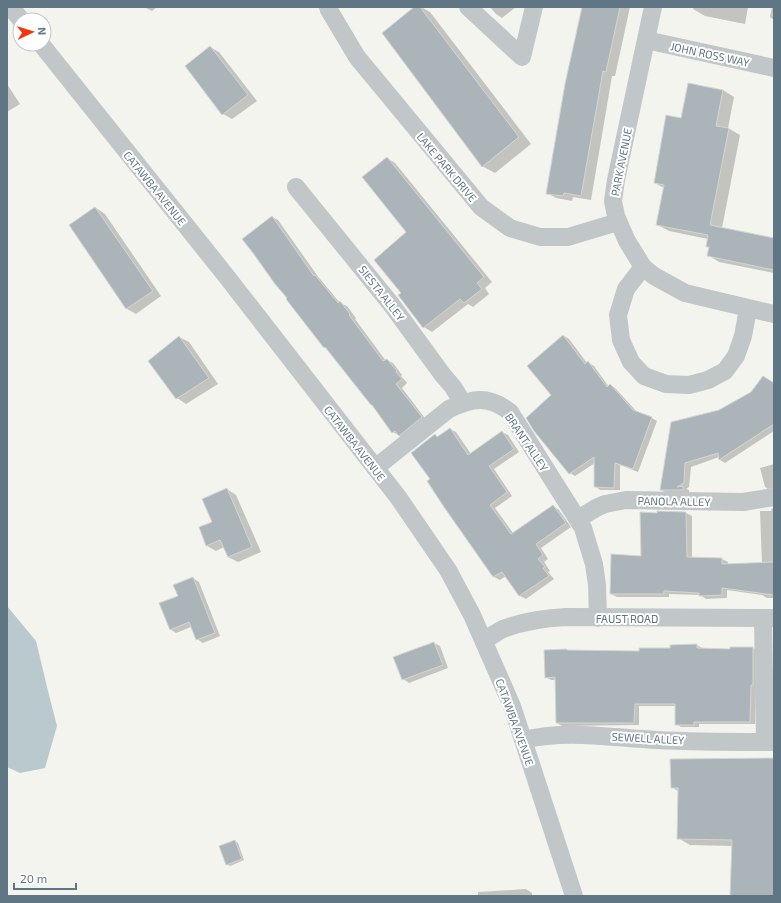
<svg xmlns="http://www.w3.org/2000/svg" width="781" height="903" font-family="'Exo 2',sans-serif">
<rect width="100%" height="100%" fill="#f4f4ef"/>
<!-- water -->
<path fill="#bac9cd" d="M 7,606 L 36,641 L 48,691 L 57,726 L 45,768 L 20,773 L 7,767 Z"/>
<!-- shadow -->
<path fill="#0003" d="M 144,7 L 157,7 L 152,11 Z
M 415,7 L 421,7 L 430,12 L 531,144 L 495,173 L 482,166 Z
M 490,7 L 516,7 L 502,18 L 496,14 Z
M 582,7 L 630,7 L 615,76 L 612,76 L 591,200 L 573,197 L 572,201 L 556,198 L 547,193 Z
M 694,7 L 748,7 L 745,24 L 705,16 L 693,9 Z
M 772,7 L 774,7 L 774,20 L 770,17 Z
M 210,47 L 219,52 L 257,101 L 232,119 L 223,114 Z
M 7,84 L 20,104 L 7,112 Z
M 723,90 L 734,97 L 728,128 L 740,135 L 722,228 L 774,239 L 774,273 L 719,262 L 708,255 L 709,248 L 707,246 L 708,239 L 669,231 L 658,225 L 664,188 L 655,183 L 682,119 Z
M 387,158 L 395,163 L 492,282 L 485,288 L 489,294 L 473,307 L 468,304 L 432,332 L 424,327 L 403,293 L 408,233 Z
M 96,208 L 105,214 L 161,296 L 136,314 L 127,309 L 70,225 Z
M 272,217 L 278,220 L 319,278 L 321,280 L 340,303 L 347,306 L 356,318 L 355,319 L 386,361 L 387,360 L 393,363 L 402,375 L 401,376 L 407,383 L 402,388 L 427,421 L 405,439 L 393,432 L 374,406 L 327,348 L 325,347 L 288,299 Z
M 564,336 L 569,339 L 587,363 L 589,363 L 594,366 L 609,387 L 611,385 L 616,389 L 637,412 L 652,418 L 657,421 L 638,472 L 620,465 L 620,490 L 600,490 L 595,486 L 595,463 L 575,476 L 570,473 L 553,395 Z
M 179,337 L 189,342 L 218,384 L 186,404 L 177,398 Z
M 774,384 L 774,431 L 725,463 L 720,460 L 719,457 L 691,467 L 689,487 L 686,489 L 689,490 L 689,493 L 667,493 L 661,490 L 720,411 Z
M 450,429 L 456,432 L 471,454 L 502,432 L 508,435 L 519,452 L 494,469 L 512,496 L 495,508 L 513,533 L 553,506 L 559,510 L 571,527 L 541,548 L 548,559 L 544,562 L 550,571 L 548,572 L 554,579 L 526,599 L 520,596 L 506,576 L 500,580 L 494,577 L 428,481 L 431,479 L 435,435 L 438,437 Z
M 774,464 L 774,488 L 768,489 L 765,487 L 760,468 Z
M 227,489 L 236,495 L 261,552 L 238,562 L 228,557 L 224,547 L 216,551 L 207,546 L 200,528 L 213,522 Z
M 774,508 L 774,598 L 767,598 L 762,595 L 727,590 L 727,598 L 706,599 L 700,595 L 669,594 L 669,597 L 617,597 L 611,594 L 642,557 L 658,514 L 686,513 L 692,516 L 692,558 L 722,559 L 728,562 L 728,564 L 762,564 L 760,511 L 772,511 L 771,509 Z
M 193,578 L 199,582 L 220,636 L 203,643 L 197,639 L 191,627 L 176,633 L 170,629 L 179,597 Z
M 434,643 L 440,646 L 448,668 L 409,683 L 403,679 Z
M 697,645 L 702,648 L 731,650 L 753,648 L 758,651 L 756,687 L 755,724 L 699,724 L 699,727 L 681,727 L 676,724 L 676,706 L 639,706 L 639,725 L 562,726 L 557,723 L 556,680 L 551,680 L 546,677 L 640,652 L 671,649 Z
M 774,759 L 774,896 L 731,896 L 733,846 L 690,845 L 678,838 L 679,792 L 672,787 Z
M 235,841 L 238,843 L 244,860 L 230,866 L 227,864 Z
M 526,889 L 532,893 L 532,896 L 478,896 L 478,892 Z"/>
<!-- building -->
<path fill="#abb5b9" stroke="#d5d5d2" d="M 414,7 L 420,7 L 519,137 L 482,167 L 382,33 Z
M 582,7 L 620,7 L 606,72 L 603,71 L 581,196 L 564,193 L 563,196 L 546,194 L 565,84 Z
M 210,46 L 248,95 L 222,115 L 185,66 Z
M 688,83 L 723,90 L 716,126 L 729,128 L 710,225 L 774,238 L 774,270 L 707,256 L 709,247 L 706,247 L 708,235 L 656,225 L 664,185 L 654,183 L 666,115 L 681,118 Z
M 387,157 L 484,277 L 477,283 L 482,289 L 464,303 L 460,299 L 423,328 L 398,295 L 401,293 L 374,260 L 406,232 L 362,177 Z
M 95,207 L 153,291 L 126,309 L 69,225 Z
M 272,216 L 314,276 L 315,275 L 338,303 L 340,301 L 350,314 L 349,315 L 383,361 L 387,359 L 397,371 L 396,372 L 402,379 L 396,384 L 422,417 L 399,436 L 395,431 L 392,433 L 372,405 L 371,405 L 325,347 L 324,348 L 286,299 L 287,298 L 275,284 L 253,253 L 242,239 Z
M 563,335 L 585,364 L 588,361 L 607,387 L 610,384 L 633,410 L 652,417 L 633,469 L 615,463 L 614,488 L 594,487 L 594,457 L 569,474 L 534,431 L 526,418 L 551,395 L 527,366 Z
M 179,336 L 209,378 L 176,399 L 148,361 Z
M 763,376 L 774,383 L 774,424 L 719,460 L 718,453 L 685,463 L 684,483 L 677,487 L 683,486 L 683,490 L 660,490 L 671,422 L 719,410 L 751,392 Z
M 450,428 L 468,455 L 502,431 L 514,449 L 489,466 L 507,492 L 490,505 L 511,534 L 553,505 L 566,523 L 536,544 L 543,555 L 538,559 L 545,567 L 543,568 L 549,576 L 519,596 L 502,572 L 493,577 L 444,507 L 427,481 L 430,479 L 411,453 L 435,434 L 437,437 Z
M 227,488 L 252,547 L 228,557 L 220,540 L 206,546 L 199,527 L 212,522 L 202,499 Z
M 657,511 L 686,512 L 687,557 L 722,558 L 722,564 L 774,562 L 774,595 L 722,588 L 722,595 L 699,596 L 699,593 L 664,591 L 664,594 L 610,594 L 611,554 L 641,556 L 640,512 L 657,513 Z
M 193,577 L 215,633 L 196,640 L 189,622 L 170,630 L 159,603 L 178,596 L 173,585 Z
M 434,642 L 443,665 L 402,680 L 393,657 Z
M 697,644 L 697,648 L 730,649 L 730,647 L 753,647 L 753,685 L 751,685 L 750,722 L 694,722 L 694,725 L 675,725 L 675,704 L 635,704 L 634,723 L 556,723 L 555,677 L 545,678 L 544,650 L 567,649 L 567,650 L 639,651 L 639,648 L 670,648 L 670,645 Z
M 774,758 L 774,896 L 730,896 L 732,840 L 677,839 L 678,788 L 671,788 L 670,759 Z
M 235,840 L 242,859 L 226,865 L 219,846 Z"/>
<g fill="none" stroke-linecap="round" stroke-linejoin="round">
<!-- minor -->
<path stroke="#c1c6c9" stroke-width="18" d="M 11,7 L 21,20
M 328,7 L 329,10 L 357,57 L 481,207 L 510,228 L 540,237 L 568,237 L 618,222
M 468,7 L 522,57 L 534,7
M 653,7 L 616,180 L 613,201 L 616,216 L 627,241 L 643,267 L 654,276 L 685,293 L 774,314
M 646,40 L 774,68
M 41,44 L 227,277 L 398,497 L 448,570 L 472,615 L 512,706 L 574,896
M 296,187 L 391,304 L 442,374 L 453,387 L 463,403
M 643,267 L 626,289 L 618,315 L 621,340 L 631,362 L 644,376 L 666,384 L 689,385 L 708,380 L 725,371 L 736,356 L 743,336 L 748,309
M 375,468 L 449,409 C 473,398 488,395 510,412 L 583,528 L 594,564 L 597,585 L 598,618
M 578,519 L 596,508 L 605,504 L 626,500 L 743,502 L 774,497
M 763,618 L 765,742
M 484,640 C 490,637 497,632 503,629 C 524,621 544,618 566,617 L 774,618
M 523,740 C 567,729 613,738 657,740 C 696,742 735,742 774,742"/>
</g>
<g text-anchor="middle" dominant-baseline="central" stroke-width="4" stroke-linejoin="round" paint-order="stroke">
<!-- street labels -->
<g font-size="11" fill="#607684" stroke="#fff">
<text transform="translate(710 54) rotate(12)">JOHN ROSS WAY</text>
<text transform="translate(621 162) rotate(-79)">PARK AVENUE</text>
<text transform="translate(447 167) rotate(50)">LAKE PARK DRIVE</text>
<text transform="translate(155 188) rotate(51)">CATAWBA AVENUE</text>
<text transform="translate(382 293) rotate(52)">SIESTA ALLEY</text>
<text transform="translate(527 442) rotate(56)">BRANT ALLEY</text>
<text transform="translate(355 443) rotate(52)">CATAWBA AVENUE</text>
<text transform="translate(674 501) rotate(1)">PANOLA ALLEY</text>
<text x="627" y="618">FAUST ROAD</text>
<text transform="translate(515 722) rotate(70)">CATAWBA AVENUE</text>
<text transform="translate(648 738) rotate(3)">SEWELL ALLEY</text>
</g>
</g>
<!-- border -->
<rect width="781" height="903" fill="none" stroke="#607684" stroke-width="16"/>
<!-- north arrow -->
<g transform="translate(32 32) rotate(86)"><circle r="19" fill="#ffffff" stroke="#bfc8ce"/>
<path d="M0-3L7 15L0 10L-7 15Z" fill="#f5340e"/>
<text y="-6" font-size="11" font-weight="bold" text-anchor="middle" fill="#607684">N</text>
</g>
<!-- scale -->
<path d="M14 883v6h62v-6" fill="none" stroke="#607684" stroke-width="2"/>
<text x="20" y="883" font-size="12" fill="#607684" stroke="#ffffff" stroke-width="3" paint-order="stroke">20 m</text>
</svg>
